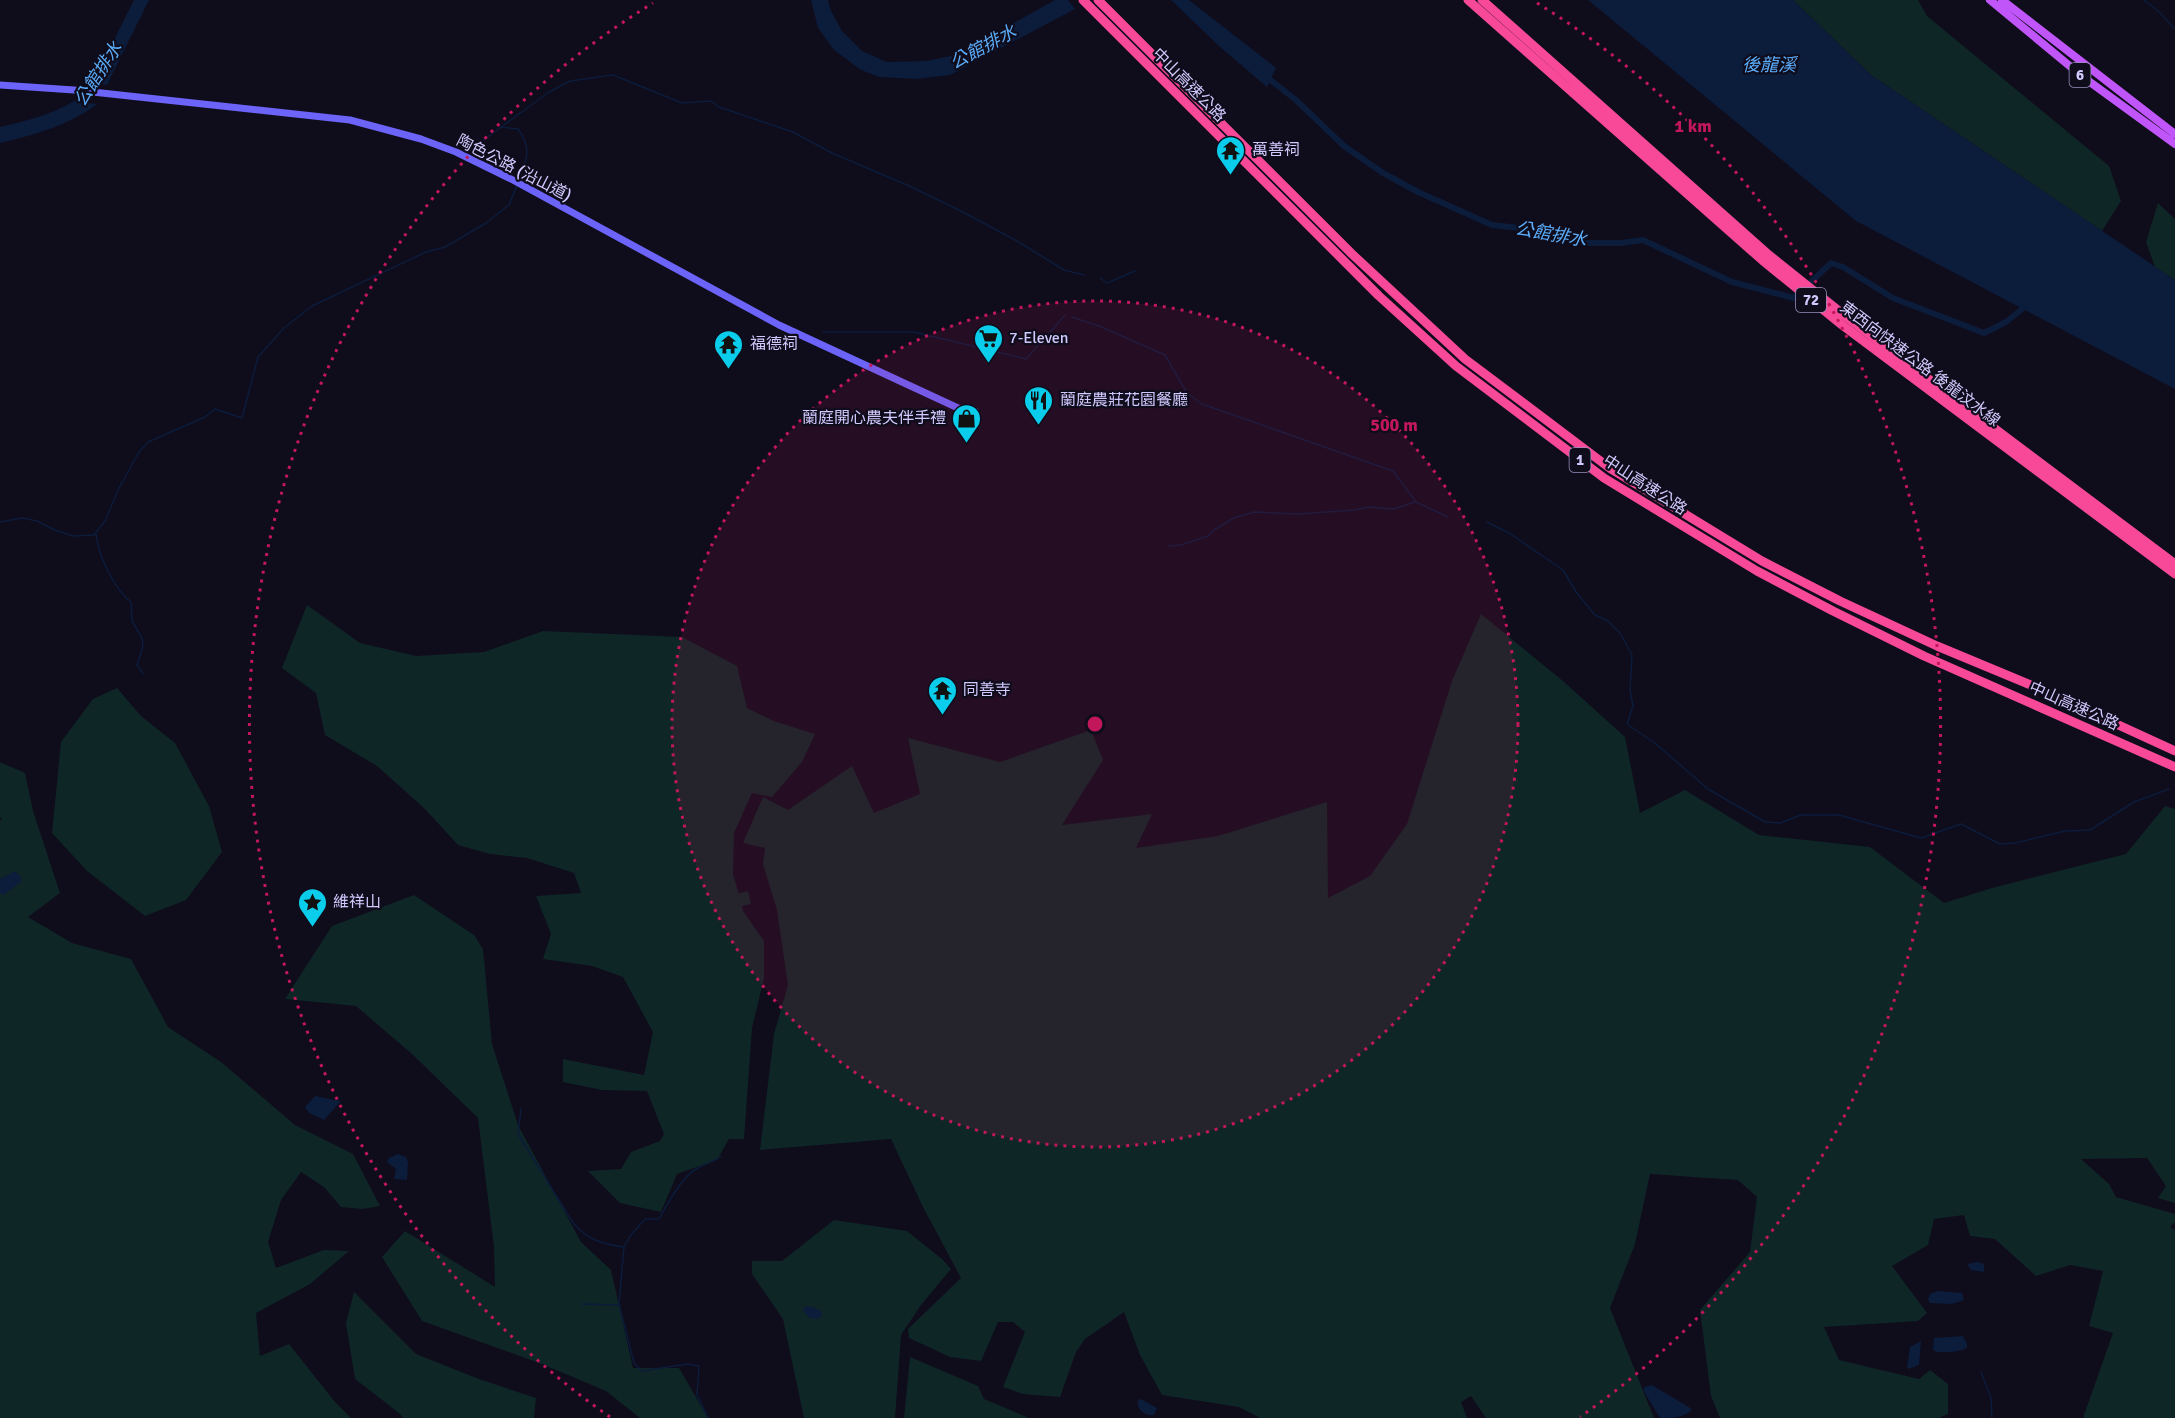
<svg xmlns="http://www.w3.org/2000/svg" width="2175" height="1418" font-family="Signika,'Noto Sans TC',sans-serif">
<rect width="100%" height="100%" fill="#0f0c1c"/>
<!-- green -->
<path fill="#0f2626" d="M 1793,0 L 1918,0 L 1927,16 L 2109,166 L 2121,201 L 2102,231 L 1871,75 Z
M 2158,203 L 2175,219 L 2175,280 L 2155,267 L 2146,242 Z
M 307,605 L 360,643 L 416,656 L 484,652 L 543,631 L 682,637 L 737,666 L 747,708 L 774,721 L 815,734 L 802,762 L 772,797 L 752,793 L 734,833 L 733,874 L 740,898 L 739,893 L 748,891 L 751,904 L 742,906 L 743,911 L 764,941 L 764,978 L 752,1028 L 744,1139 L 729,1139 L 717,1160 L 677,1174 L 661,1212 L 620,1203 L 588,1171 L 621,1169 L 631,1152 L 660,1141 L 664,1134 L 647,1091 L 602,1090 L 563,1082 L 563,1059 L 644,1075 L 653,1032 L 623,977 L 592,966 L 543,959 L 551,934 L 536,896 L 581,893 L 574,873 L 527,858 L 490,854 L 458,845 L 424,808 L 377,766 L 325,735 L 316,693 L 282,668 Z
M 1481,614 L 1563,681 L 1625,737 L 1640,813 L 1685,790 L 1759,835 L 1870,847 L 1944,903 L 1992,888 L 2126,854 L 2165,806 L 2175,809 L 2175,1203 L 2158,1198 L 2166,1186 L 2147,1158 L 2081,1159 L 2109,1184 L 2116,1197 L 2175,1214 L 2175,1222 L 2170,1227 L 2175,1230 L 2175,1418 L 2084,1418 L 2084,1415 L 2113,1333 L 2089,1326 L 2103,1271 L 2070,1265 L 2036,1276 L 1995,1239 L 1970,1236 L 1964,1215 L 1934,1219 L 1928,1245 L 1892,1266 L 1927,1313 L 1918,1321 L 1824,1327 L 1839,1360 L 1919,1379 L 1930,1370 L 1948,1384 L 1948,1414 L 1939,1418 L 1720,1418 L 1711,1396 L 1700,1310 L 1750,1252 L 1757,1197 L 1738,1180 L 1650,1174 L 1635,1244 L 1610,1308 L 1654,1418 L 1486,1418 L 1471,1396 L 1461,1402 L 1467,1418 L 1260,1418 L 1239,1407 L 1162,1395 L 1140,1355 L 1124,1312 L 1085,1339 L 1076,1352 L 1060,1397 L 1023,1394 L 1003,1387 L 1025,1332 L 1013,1322 L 998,1322 L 981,1361 L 950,1357 L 909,1338 L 908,1329 L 961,1278 L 923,1207 L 891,1139 L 760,1150 L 774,1034 L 788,985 L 777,910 L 763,864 L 765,848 L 743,843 L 763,797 L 788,810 L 852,766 L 874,813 L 920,794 L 908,738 L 1000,762 L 1091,730 L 1103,760 L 1062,825 L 1152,814 L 1136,848 L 1218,836 L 1327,802 L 1328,898 L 1370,876 L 1407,824 L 1452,681 Z
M 117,688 L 141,716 L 175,743 L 209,806 L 222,852 L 186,900 L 145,916 L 87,871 L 52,833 L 61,742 L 93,699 Z
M 0,762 L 25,773 L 33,811 L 60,893 L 28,917 L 72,943 L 131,959 L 168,1027 L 221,1062 L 295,1125 L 353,1154 L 380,1206 L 362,1209 L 341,1207 L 324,1187 L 301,1172 L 281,1200 L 268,1242 L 276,1268 L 324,1250 L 349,1251 L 310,1284 L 256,1313 L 260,1356 L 289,1344 L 335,1402 L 351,1418 L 0,1418 L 0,821 L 2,819 L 0,817 Z
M 414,895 L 474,935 L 483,949 L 492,1044 L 518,1125 L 581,1242 L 611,1270 L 633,1368 L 679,1368 L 708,1418 L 640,1418 L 606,1391 L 542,1364 L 422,1321 L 382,1257 L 405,1231 L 495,1287 L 494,1247 L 478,1118 L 412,1054 L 356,1006 L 285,999 L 332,926 Z
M 834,1220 L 907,1231 L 942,1259 L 951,1269 L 921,1305 L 901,1335 L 895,1418 L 804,1418 L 783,1319 L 752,1274 L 752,1261 L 782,1261 Z
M 354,1292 L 416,1354 L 479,1379 L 536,1398 L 534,1418 L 403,1418 L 399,1413 L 355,1379 L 346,1323 Z
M 910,1357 L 978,1386 L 984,1399 L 1029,1418 L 904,1418 Z"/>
<!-- water -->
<path fill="#0c1c3b" d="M 134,0 L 149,0 L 107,85 L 88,82 L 103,62 Z
M 811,0 L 828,0 L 831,11 L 842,31 L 862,51 L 887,62 L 926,61 L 956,55 L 1055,0 L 1068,0 L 1075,9 L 950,75 L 916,79 L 879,77 L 861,70 L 834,50 L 818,28 Z
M 1171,0 L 1189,0 L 1276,68 L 1267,87 L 1220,47 Z
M 1588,0 L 1793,0 L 1871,75 L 2175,280 L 2175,389 L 1856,221 Z
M 74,101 L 97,104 C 70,125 34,135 0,143 L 0,127 C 26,121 51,115 74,101 Z
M 15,871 L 21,877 L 21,882 L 3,895 L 0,893 L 0,879 Z
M 315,1096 L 341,1101 L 324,1120 L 309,1113 L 305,1107 Z
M 398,1154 L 406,1157 L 408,1163 L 407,1180 L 394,1179 L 396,1169 L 387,1162 L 389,1158 Z
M 1978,1262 L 1984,1264 L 1984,1272 L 1971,1270 L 1967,1264 Z
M 1937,1291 L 1962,1293 L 1964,1299 L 1962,1301 L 1951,1304 L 1930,1303 L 1928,1300 L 1930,1294 Z
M 806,1306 L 813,1307 L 822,1312 L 822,1316 L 817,1319 L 810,1318 L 803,1311 Z
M 1963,1336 L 1967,1344 L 1967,1348 C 1956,1353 1947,1352 1936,1352 L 1933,1349 L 1934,1338 Z
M 1921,1341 L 1919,1365 L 1909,1369 L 1907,1367 L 1910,1347 Z
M 1652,1385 L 1692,1409 C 1685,1418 1672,1418 1660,1418 L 1643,1390 L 1645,1387 Z
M 1141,1399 L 1157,1408 L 1154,1415 C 1145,1417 1136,1409 1138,1400 Z"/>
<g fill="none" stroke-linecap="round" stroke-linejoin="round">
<!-- stream -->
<path stroke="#0c1c3b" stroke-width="1.5" d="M 2144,0 L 2159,12 L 2175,29
M 500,127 L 518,129 C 532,147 527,160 519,180
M 474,147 L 549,92 L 570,81 L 613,75 L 682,103 L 711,101 L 719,107 L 793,132 L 832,153 L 907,185 L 959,210 L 1017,241 L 1064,270 L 1084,275
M 1100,278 L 1107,283 L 1135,271
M 1072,317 L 1099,326 L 1165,355 L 1187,393 L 1202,404 L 1393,471 L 1416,502 L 1448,517
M 823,332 L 914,332 L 1026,359 L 1065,315
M 0,522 L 22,518 L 37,521 L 55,530 L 73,536 L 94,535 L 105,521 L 119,488 L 139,452 L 148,442 L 205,417 L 215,409 L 242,418 L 258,357 L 284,328 L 312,306 L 426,252 L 445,247 L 486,223 L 509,205 L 517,185
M 1487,522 L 1509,533 L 1563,570 L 1576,592 L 1595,615 L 1608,621 L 1620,633 L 1632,655 L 1630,690 L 1633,706 L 1627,724 L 1656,744 L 1708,789 L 1765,822 L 1780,823 L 1801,815 L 1839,815 L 1921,838 L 1961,824 L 2000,844 L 2015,843 L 2065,831 L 2090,830 L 2134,802 L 2169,789
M 96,534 C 98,555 114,589 131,602 L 132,621 L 142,638 L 143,646 L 137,665 L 143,673
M 1169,546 L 1181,545 L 1208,536 L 1214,530 L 1234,518 L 1254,512 L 1298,514 L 1355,510 L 1368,507 L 1394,509 L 1415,502
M 521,1109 L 518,1134 L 573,1223 C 588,1240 602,1244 624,1247
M 582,1304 L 620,1305
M 1981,1372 L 1991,1398 L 1992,1418
M 708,1418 L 697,1395 L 699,1366 L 687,1364 L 642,1371 L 634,1363 L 619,1304 L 624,1247 L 630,1236 L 645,1219 L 659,1219 C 666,1206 682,1176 696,1169 C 705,1164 713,1162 721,1156"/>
<!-- canal -->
<path stroke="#0c1c3b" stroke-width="6" d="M 1264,75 L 1296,100 L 1344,146 L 1383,173 L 1418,192 L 1492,225 L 1538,230 L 1585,243 L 1621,243 L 1643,240 L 1732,282 L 1794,298 L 1831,263 L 1843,267 L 1893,298 L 1984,333 L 2006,322 L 2027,305
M 79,107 L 99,79"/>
<!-- secondary -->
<path stroke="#6c64f9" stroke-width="7" d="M 0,85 L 74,90 L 350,120 L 421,139 L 456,152 L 511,179 L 779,325 L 958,408 L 975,411"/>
<!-- primary -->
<path stroke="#c055f9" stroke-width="8" d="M 1990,0 L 2083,77 L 2175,144
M 2002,0 L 2175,134"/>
<!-- highway -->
<path stroke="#f84998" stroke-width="9" d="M 1083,0 L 1379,296 L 1456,366 L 1604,478 L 1757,571 L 1833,611 L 1924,656 L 2175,767
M 1098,0 L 1352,254 L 1465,359 L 1611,469 L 1762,561 L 1840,601 L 1937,646 L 2040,689 L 2175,751
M 1468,0 L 1762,260 L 1842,325 L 2175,574
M 1482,0 L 1769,255 L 1849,319 L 2175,564"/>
</g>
<!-- distance rings -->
<circle cx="1095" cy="724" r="423" fill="#c2185b" fill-opacity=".12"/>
<g fill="none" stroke="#c2185b" stroke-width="3" stroke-dasharray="3 6">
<circle cx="1095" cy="724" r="423"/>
<path d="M610 1417A846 846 0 0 1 653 3M1537 3A846 846 0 0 1 1580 1417"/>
</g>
<!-- icons -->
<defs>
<symbol id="temple-pin" viewBox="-11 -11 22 30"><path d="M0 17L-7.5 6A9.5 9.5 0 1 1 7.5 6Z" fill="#09cdea" stroke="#0f0c1c"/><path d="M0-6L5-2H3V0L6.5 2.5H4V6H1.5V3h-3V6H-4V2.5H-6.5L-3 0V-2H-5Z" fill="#111"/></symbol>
<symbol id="supermarket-pin" viewBox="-11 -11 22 30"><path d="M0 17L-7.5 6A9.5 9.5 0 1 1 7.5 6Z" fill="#09cdea" stroke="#0f0c1c"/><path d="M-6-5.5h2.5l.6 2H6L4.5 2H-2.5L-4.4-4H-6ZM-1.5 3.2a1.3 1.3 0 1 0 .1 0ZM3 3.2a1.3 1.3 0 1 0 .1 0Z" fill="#111"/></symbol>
<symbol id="restaurant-pin" viewBox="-11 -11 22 30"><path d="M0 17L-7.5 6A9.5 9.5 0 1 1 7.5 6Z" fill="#09cdea" stroke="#0f0c1c"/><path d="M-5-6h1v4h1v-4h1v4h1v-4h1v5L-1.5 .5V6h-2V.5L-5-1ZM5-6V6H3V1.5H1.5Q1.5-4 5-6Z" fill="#111"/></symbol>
<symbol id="shop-pin" viewBox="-11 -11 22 30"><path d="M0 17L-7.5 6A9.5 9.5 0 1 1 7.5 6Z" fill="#09cdea" stroke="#0f0c1c"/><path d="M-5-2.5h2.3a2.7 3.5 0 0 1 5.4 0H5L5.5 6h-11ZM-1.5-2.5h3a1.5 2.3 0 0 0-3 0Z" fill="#111"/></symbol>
<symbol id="sight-pin" viewBox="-11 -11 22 30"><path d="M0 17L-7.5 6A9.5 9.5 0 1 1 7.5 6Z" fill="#09cdea" stroke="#0f0c1c"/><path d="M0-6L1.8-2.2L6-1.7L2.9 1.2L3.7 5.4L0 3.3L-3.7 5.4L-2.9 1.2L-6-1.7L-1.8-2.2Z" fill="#111"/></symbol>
</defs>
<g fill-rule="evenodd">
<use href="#temple-pin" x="1214" y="134" width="33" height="45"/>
<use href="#supermarket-pin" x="972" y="322" width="33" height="45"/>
<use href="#temple-pin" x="712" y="328" width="33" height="45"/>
<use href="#restaurant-pin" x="1022" y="384" width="33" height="45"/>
<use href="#shop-pin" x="950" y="402" width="33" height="45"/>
<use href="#temple-pin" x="926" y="674" width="33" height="45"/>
<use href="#sight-pin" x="296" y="886" width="33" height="45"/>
</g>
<g text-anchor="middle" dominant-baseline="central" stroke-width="4.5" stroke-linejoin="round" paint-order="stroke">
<!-- shield labels -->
<g fill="#0f0c1c" stroke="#9790ba" stroke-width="1.5">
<rect x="2069.5" y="63" width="21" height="24" rx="4.5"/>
<rect x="1796" y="288" width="30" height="24" rx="4.5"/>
<rect x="1569.5" y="448" width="21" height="24" rx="4.5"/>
</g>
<g font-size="15" font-weight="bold" fill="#d1c9fd">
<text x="2080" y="75">6</text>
<text x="1811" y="300">72</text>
<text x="1580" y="460">1</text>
</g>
<!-- street labels -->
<g font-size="16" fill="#d1c9fd" stroke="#0f0c1c">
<text transform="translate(1189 85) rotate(45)">中山高速公路</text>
<text transform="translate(514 168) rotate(27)">陶色公路 (沿山道)</text>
<text transform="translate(1920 364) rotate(37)">東西向快速公路 後龍汶水線</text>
<text transform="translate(1645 485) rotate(33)">中山高速公路</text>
<text transform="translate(2074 706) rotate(24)">中山高速公路</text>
</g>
<!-- poi labels -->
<g font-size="16" fill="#d1c9fd" stroke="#0f0c1c" text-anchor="start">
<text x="1252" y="150">萬善祠</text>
<text x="1009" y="338">7-Eleven</text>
<text x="750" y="344">福德祠</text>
<text x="1060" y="400">蘭庭農莊花園餐廳</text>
<text x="946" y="418" text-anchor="end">蘭庭開心農夫伴手禮</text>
<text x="963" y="690">同善寺</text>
<text x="333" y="902">維祥山</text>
</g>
<!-- water labels -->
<g font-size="18" font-style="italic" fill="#5bacf9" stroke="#0f0c1c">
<text transform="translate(983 47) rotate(-28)">公館排水</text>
<text x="1769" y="65">後龍溪</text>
<text transform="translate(98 74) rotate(-57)">公館排水</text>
<text transform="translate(1551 234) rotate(10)">公館排水</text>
</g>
</g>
<circle cx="1095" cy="724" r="9" fill="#c2185b" stroke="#0f0c1c" stroke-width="3"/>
<g font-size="18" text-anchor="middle" font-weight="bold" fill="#c2185b" stroke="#0f0c1c" stroke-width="4.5" stroke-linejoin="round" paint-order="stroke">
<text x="1693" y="132">1 km</text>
<text x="1394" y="431">500 m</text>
</g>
</svg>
